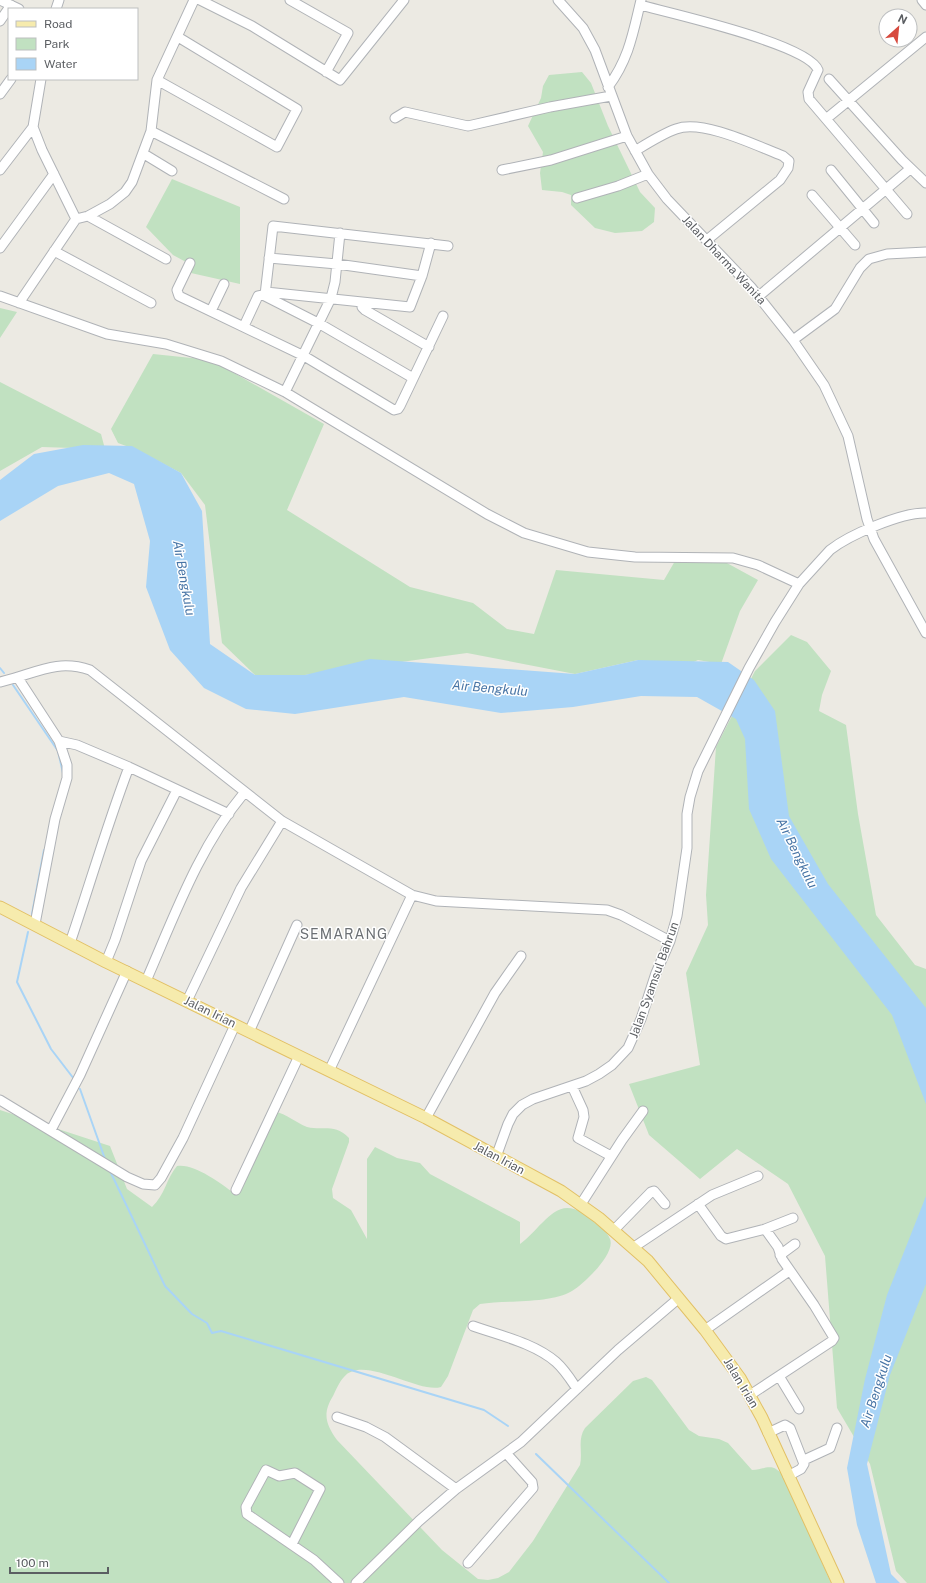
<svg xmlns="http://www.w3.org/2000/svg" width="926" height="1583" font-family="'Public Sans',sans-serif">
<rect width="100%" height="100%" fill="#eceae3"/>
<!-- green -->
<path fill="#c1e1c1" d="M 582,72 L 591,83 L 608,126 L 640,192 L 655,208 L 654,222 L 642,231 L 615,233 L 595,228 L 571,205 L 571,195 L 562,192 L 542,190 L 540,173 L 543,152 L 528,126 L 541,98 L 543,86 L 549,75 Z
M 172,179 L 240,207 L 240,284 L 191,273 L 186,262 L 173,255 L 146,227 Z
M 0,308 L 17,312 L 0,338 Z
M 153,354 L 211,360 L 324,424 L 287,510 L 410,587 L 473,603 L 507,629 L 534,634 L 556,570 L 664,580 L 675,561 L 725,562 L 758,580 L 740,611 L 721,664 L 698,660 L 672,672 L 638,660 L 575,674 L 467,653 L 305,675 L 255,675 L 222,643 L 205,505 L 181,473 L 137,450 L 118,443 L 111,429 Z
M 0,382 L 101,434 L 105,449 L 42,447 L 0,471 Z
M 791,635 L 807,642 L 831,671 L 822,695 L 819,711 L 846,725 L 858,814 L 876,915 L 915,965 L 926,969 L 926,1583 L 907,1583 L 896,1571 L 870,1464 L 837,1408 L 825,1256 L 788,1184 L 737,1149 L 700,1179 L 649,1135 L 629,1084 L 700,1065 L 686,973 L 708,925 L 706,895 L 716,747 L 755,671 Z
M 0,1110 L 110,1146 L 127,1189 L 152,1207 C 165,1195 166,1179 177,1166 C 194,1163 220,1183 234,1193 L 239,1193 L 275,1112 C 286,1113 296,1123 307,1127 C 323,1131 335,1123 349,1138 L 349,1142 L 332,1189 L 333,1198 L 351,1210 L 367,1239 L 367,1159 L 375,1147 L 397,1158 L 420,1163 L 430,1174 L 520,1222 L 520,1244 C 534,1235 550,1208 567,1208 C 578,1208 586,1215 593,1221 C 600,1227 607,1231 610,1239 C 616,1253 584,1284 572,1291 C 551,1304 505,1300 480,1304 L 473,1310 L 448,1376 L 441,1387 C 418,1394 363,1354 344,1377 C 339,1382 336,1390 333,1396 C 322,1414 326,1424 337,1440 L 442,1550 L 478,1579 L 488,1580 L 498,1578 L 509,1572 L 533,1541 L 580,1465 C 583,1452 577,1440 585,1428 L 633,1381 L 646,1377 L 652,1380 L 689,1430 L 699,1436 L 719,1439 L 728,1443 L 752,1470 C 767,1469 771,1462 783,1475 L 831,1583 L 0,1583 Z"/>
<!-- water -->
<path fill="#a9d4f6" d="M 83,445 L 132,446 L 181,473 L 202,511 L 210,644 L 255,675 L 305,675 L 370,659 L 575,674 L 638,660 L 728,662 L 754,680 L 775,711 L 789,816 L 828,884 L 926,1008 L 926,1104 L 892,1015 L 771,859 L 749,809 L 745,739 L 736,719 L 697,697 L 641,696 L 573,707 L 501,713 L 404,697 L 295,714 L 246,709 L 204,688 L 170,650 L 146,587 L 150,541 L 134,484 L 109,473 L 58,486 L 0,521 L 0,480 L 34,454 Z
M 926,1196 L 926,1284 L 890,1375 L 867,1464 L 891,1574 L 900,1583 L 876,1583 L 857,1525 L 847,1468 L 865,1379 L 887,1295 Z"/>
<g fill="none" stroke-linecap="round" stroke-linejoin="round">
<!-- stream -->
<path stroke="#a9d4f6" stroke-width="2" d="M 0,668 L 4,673
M 13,685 L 58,751 L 63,773
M 32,914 L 44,850
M 28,932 L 17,982 L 51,1049 L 74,1079
M 80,1089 L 105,1159
M 110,1171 L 165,1286 L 192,1314 L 207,1323 L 212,1333 L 221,1331 L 484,1410 L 508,1426
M 536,1454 L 669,1583"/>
<defs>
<path id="minor" d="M 0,0 L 19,9
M 200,0 L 252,26 L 340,80 L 404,0
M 290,0 L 348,33 L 326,72
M 558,0 L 583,28 L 595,50 L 627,136 L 648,174 L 667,199 L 751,287 L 793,340 L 824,385 L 848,436 L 867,519 L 874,539 L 926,633
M 922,0 L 926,5
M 640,5 C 669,13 809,44 818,70 L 808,92 L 809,99 L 907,214
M 56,9 L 59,0
M 0,21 L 11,5
M 41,79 L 33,127 L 42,150 L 76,219
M 829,79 L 902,160 L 926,183
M 157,80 L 277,147 L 297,109 L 178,37
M 608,87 C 629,59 633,33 641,0
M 0,94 L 11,79
M 395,118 L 405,112 L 468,126 L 550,107 L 611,96
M 826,119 L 926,37
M 151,131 L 284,199
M 635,151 C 648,143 662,134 676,129 C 703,119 757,146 783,156 L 789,161 L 788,168 L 780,180 L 707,240
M 144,154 L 172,171
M 0,170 L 33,127
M 502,170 L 551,160 L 627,136
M 831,170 L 874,223
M 812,195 L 855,245
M 577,198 L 618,186 L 648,174
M 88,216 L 166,259
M 0,248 L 54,174
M 54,251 L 151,303
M 269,258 L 337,264 L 422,276
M 190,263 L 177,290 L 179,296 L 304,356 L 394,410 L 398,409 L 400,406 L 443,316
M 266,292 L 410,307 L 422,276 L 431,243
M 265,295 L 273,226 L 448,246
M 0,296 L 107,334 L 166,344 L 221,361 L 285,392 L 487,514 L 524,533 L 588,552 L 635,557 L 733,558 L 758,565 L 799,584
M 759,296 L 910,169
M 362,302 L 362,307 L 365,310 L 429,347
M 19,303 L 76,219 L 88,216 L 110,204 L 125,192 L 132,182 L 151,131 L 157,80 L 194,0
M 211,311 L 224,284
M 244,326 L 258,296 L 263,295 L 320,324 L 413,378
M 793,340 L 835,309 L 860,268 L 869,259 L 887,254 L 926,252
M 285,392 L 331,298 L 335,282 L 340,233
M 18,678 L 59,741 L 67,765 L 67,778 L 55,819 L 35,924
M 0,682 C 33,675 55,658 90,670 L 282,821 L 412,895 L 436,901 L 607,910 L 621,915 L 670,941
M 59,741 L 77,745 L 129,767 L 229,814
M 70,943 C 90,884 107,825 129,767
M 106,962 L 115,940 L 141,861 L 177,790
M 146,981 C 174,917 199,847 244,793
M 187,1001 L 241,888 L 282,821
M 249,1032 L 297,925
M 329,1071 L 412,895
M 572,1086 L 583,1110 L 584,1117 L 578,1138 L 611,1156
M 0,1100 L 127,1177 L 143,1184 L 155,1185 L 161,1178 L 183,1138 L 235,1025
M 426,1118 L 495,993 L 521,956
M 51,1130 L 80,1075 L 127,971
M 496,1157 L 508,1124 L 513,1114 L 522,1105 L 533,1099 L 586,1081 L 599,1074 L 612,1065 L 628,1048 L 641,1019 L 656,973 L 670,941 L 677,916 L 687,848 L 687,814 L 690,797 L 698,771 L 749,668 L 775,622 L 799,584 L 830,550 C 849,535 902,512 926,513
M 236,1190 L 299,1056
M 581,1204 L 622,1140 L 643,1111
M 698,1204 L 721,1236 L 726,1239 L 765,1229 L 793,1218
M 614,1230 L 651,1192 L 654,1191 L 665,1204
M 634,1247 L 712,1195 L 758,1176
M 780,1255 L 795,1244
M 473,1326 C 501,1336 534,1343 556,1362 C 565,1370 571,1380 577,1389
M 705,1330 L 789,1271
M 779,1376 L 799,1409
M 750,1395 L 832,1341 L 834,1338 L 814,1305 L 782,1259 L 778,1247 L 765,1229
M 337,1417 L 366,1427 L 385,1437 L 456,1489
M 768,1433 L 785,1425 L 790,1428 L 804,1464 L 801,1469 L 788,1476
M 804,1460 L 830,1448 L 837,1428
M 292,1544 L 320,1489 L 295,1473 L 279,1476 L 266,1470 L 246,1507 L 247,1514 L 314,1560 L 339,1583
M 468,1563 L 533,1488 L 532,1482 L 506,1453
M 356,1583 L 419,1521 L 456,1489 L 521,1442 L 618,1350 L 679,1298"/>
<path id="major" d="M 0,907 L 106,962 L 426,1118 L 561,1191 L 599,1218 L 648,1261 L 705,1330 L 740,1378 L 762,1418 L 838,1583"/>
</defs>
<!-- minor casing -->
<use href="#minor" stroke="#b0b3b7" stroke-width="11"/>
<!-- major casing -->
<use href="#major" stroke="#e2c065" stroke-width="13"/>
<!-- minor -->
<use href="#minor" stroke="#fff" stroke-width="9"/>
<!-- major -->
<use href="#major" stroke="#f6ebad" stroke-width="11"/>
</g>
<g text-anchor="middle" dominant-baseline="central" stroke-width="3" stroke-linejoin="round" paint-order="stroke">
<!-- street labels -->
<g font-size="12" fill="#5b5e62" stroke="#fff">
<text transform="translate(724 260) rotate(47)">Jalan Dharma Wanita</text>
<text transform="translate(654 980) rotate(-70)">Jalan Syamsul Bahrun</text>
<text transform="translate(210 1012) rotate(26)">Jalan Irian</text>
<text transform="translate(499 1158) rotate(28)">Jalan Irian</text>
<text transform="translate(741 1383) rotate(59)">Jalan Irian</text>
</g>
<!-- water labels -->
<g font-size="13" font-style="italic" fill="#4875a6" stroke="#fff">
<text transform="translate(184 578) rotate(80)">Air Bengkulu</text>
<text transform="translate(490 688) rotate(5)">Air Bengkulu</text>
<text transform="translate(797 853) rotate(64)">Air Bengkulu</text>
<text transform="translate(876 1391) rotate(-72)">Air Bengkulu</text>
</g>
<!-- quarter labels -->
<g font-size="14" letter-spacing="1" fill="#6c7074" stroke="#fff">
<text x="344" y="934">SEMARANG</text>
</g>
</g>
<!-- legend -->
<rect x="8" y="8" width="130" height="72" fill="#ffffff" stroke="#bdbfc0"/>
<rect x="16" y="21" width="20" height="6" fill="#f6ebad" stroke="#bdbfc0"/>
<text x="44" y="28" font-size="12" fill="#5b5e62">Road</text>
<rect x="16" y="38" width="20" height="12" fill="#c1e1c1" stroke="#bdbfc0"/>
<text x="44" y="48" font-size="12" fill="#5b5e62">Park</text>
<rect x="16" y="58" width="20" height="12" fill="#a9d4f6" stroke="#bdbfc0"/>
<text x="44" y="68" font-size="12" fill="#5b5e62">Water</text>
<!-- north arrow -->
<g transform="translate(898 28) rotate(27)"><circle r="19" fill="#ffffff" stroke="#bdbfc0"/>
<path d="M0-3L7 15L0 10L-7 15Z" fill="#d74a3e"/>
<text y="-6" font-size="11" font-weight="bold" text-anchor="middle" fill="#5b5e62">N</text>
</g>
<!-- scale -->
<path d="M10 1567v6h98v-6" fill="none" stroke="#5b5e62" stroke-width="2"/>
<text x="16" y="1567" font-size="12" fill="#5b5e62" stroke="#ffffff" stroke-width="3" paint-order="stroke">100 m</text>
</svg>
